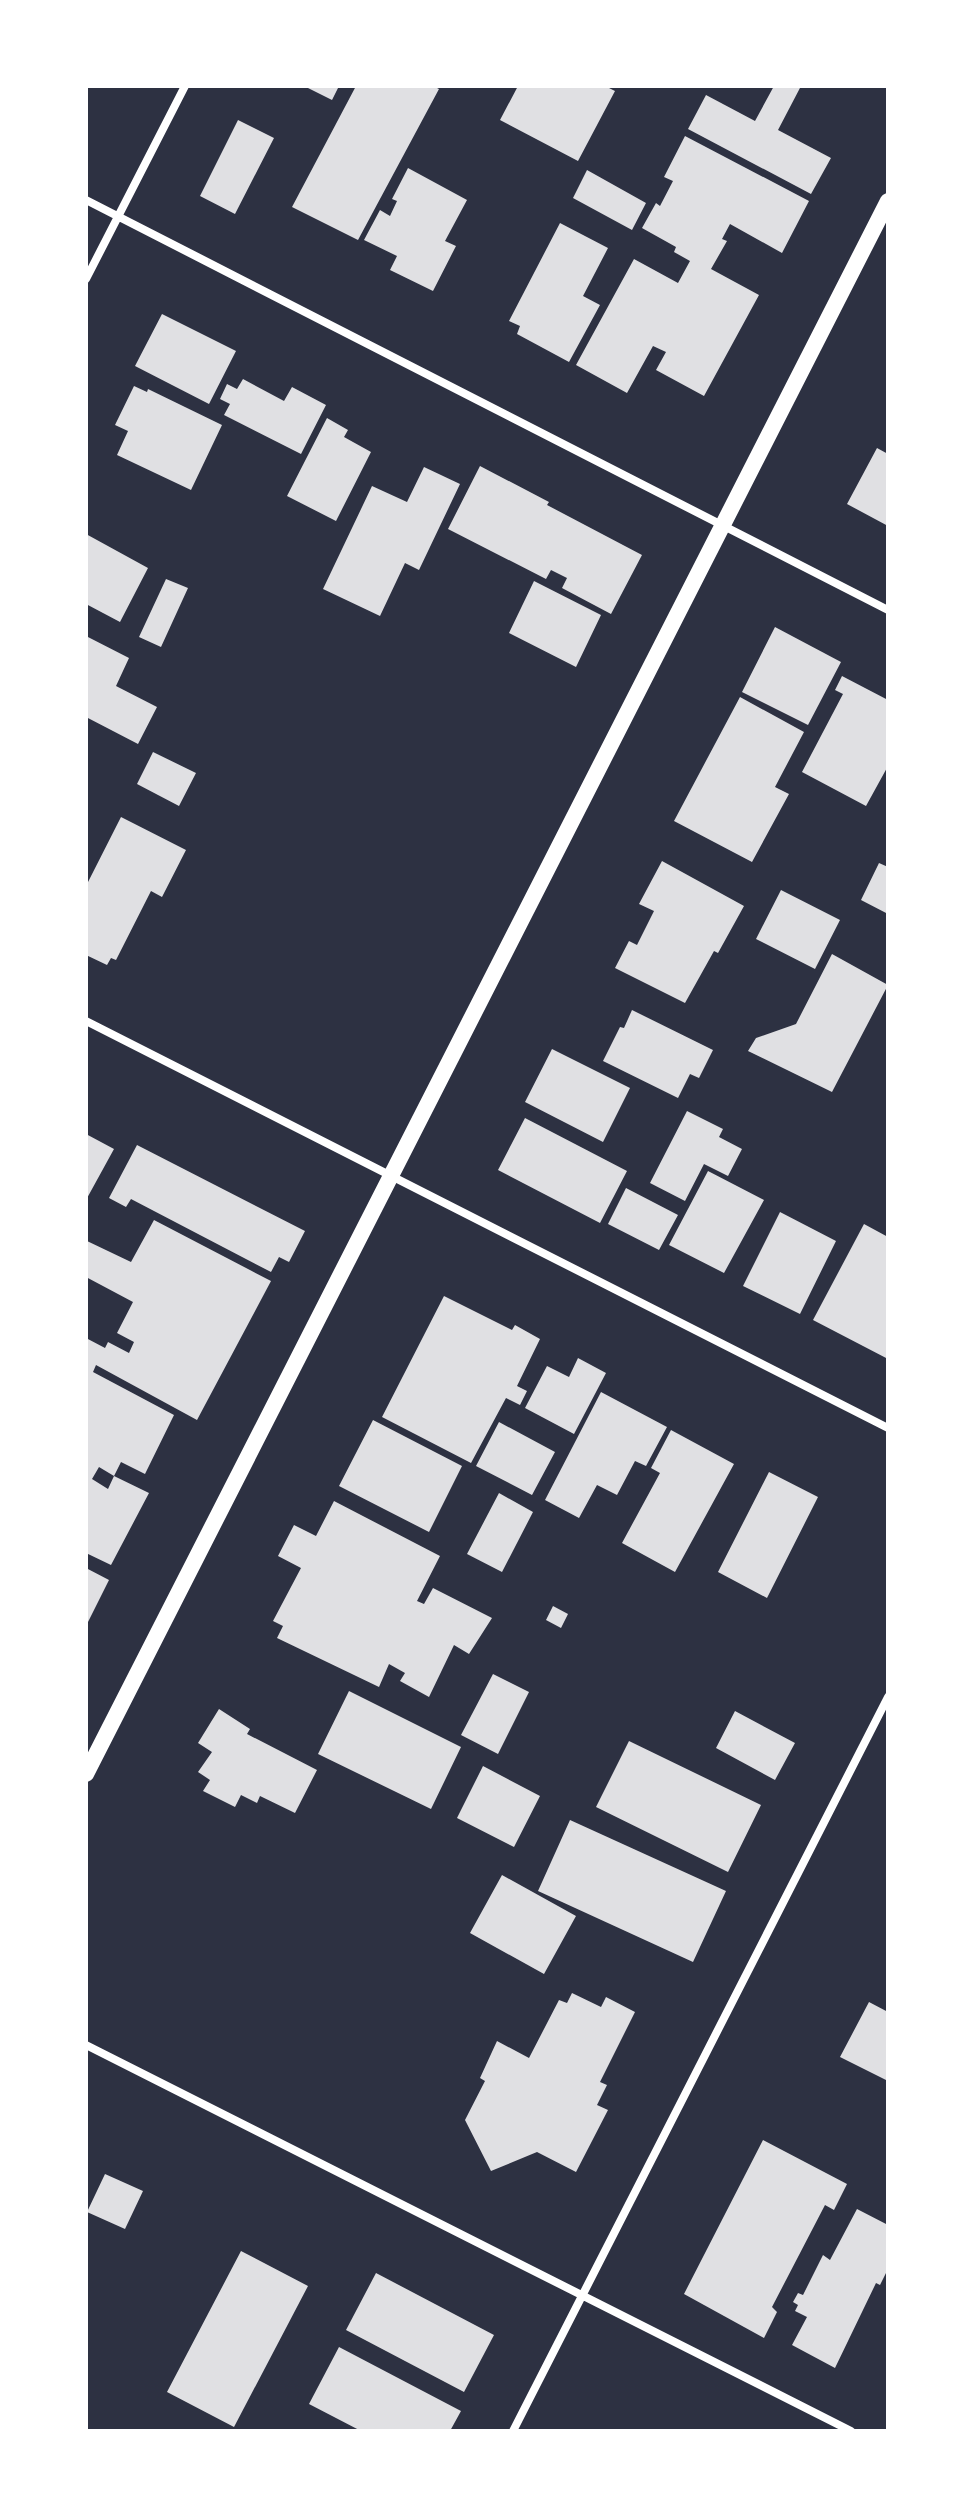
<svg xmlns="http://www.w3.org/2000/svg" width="974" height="2517" font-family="Manrope,sans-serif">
<rect width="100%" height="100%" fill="#2d3142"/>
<!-- building -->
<path fill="#e0e0e3" d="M 304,86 L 339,86 L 332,100 Z
M 356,86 L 433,86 L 439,89 L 358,240 L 292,207 Z
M 518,86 L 605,86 L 615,91 L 578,161 L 500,120 Z
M 774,86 L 801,86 L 778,130 L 831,158 L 811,194 L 688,129 L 706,95 L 755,121 Z
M 238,120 L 274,138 L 235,214 L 200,196 Z
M 685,136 L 809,201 L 782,253 L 730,224 L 722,239 L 727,241 L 711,269 L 759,295 L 704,396 L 656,370 L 666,352 L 653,346 L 627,393 L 576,365 L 634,259 L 678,283 L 690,261 L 674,252 L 676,247 L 642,228 L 656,203 L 660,206 L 673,181 L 664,177 Z
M 408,168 L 467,200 L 445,241 L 456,246 L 433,291 L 390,270 L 397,256 L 364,240 L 380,210 L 390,216 L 397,201 L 392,199 Z
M 587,170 L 646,203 L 632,230 L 573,198 Z
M 560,223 L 608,248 L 583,296 L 600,305 L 569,362 L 517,334 L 520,326 L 509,321 Z
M 162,314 L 236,351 L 209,404 L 135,366 Z
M 243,379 L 284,401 L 292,387 L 326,405 L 301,454 L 224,415 L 230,404 L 220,399 L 227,384 L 237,389 Z
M 134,386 L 147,392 L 148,389 L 222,425 L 191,490 L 117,455 L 128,431 L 115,425 Z
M 327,418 L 348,430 L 344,437 L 371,452 L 336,521 L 287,496 Z
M 877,448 L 888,454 L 888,526 L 847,504 Z
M 480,466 L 549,502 L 547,505 L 642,555 L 611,614 L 562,588 L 567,578 L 551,570 L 546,579 L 448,529 Z
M 424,467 L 460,484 L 419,570 L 405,563 L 380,616 L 323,589 L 372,486 L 407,502 Z
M 86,534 L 148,568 L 120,622 L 86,604 Z
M 166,579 L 188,588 L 161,647 L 139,637 Z
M 534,581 L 601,615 L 576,667 L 509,633 Z
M 775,627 L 841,662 L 808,725 L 742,692 Z
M 86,636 L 129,658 L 116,686 L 157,707 L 138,744 L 86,717 Z
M 842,676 L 888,700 L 888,766 L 866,806 L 802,772 L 843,694 L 835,690 Z
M 740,697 L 804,732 L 775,787 L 789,794 L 752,862 L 674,821 Z
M 153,752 L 196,773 L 179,806 L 137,784 Z
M 121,817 L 186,850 L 162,897 L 151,891 L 116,960 L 111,958 L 107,965 L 86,955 L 86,886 Z
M 662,861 L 744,906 L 718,953 L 714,951 L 685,1003 L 615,968 L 629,941 L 637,945 L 654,911 L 639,904 Z
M 879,863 L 888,867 L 888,914 L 861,900 Z
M 781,890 L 840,920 L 815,969 L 756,939 Z
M 832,954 L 888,985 L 832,1092 L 748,1051 L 756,1038 L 796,1024 Z
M 632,1010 L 713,1050 L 699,1078 L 690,1074 L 678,1098 L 603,1061 L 620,1027 L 624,1028 Z
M 552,1049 L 630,1088 L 603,1142 L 525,1102 Z
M 687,1111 L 723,1129 L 719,1137 L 742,1149 L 728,1176 L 704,1164 L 685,1201 L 650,1183 Z
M 525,1118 L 627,1171 L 600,1223 L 498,1170 Z
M 86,1134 L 114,1149 L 86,1200 Z
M 137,1145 L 305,1231 L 289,1262 L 279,1257 L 271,1272 L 131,1199 L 126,1207 L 109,1198 Z
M 708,1171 L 764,1200 L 724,1273 L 669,1245 Z
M 626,1188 L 678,1215 L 659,1250 L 608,1224 Z
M 780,1212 L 836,1241 L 800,1314 L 743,1286 Z
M 154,1220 L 271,1281 L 197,1420 L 96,1365 L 93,1372 L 174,1415 L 145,1474 L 121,1462 L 114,1476 L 99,1467 L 92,1479 L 108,1489 L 114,1476 L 149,1493 L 111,1565 L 86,1553 L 86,1338 L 105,1348 L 108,1342 L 129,1353 L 134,1342 L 117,1333 L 133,1302 L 86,1277 L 86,1243 L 87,1241 L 131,1262 Z
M 864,1224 L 888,1237 L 888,1359 L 813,1320 Z
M 444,1296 L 512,1330 L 515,1325 L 540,1339 L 517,1386 L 527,1391 L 520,1405 L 506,1398 L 471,1463 L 382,1417 Z
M 578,1358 L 606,1373 L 574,1434 L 525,1408 L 547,1366 L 569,1377 Z
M 601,1392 L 667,1427 L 646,1466 L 635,1461 L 617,1495 L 597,1485 L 579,1518 L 545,1500 Z
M 373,1420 L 462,1466 L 429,1532 L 339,1486 Z
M 499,1422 L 555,1452 L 532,1495 L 476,1466 Z
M 671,1430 L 734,1464 L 675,1572 L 622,1543 L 660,1473 L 651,1468 Z
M 769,1472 L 818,1497 L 767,1598 L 718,1572 Z
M 499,1493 L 533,1512 L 502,1572 L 467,1554 Z
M 334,1501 L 440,1556 L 417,1601 L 424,1604 L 433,1588 L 492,1618 L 469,1654 L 454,1645 L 429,1697 L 400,1681 L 405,1673 L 389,1664 L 379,1687 L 277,1638 L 283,1626 L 273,1621 L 301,1568 L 278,1556 L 294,1525 L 316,1536 Z
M 86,1568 L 109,1580 L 86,1626 Z
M 553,1606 L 568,1614 L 561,1628 L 546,1620 Z
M 493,1674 L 529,1692 L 498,1754 L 461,1735 Z
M 349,1691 L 461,1747 L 431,1809 L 318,1754 Z
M 219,1709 L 250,1729 L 247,1734 L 317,1770 L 295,1813 L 260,1796 L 257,1803 L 241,1795 L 235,1807 L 203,1791 L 210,1780 L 198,1772 L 212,1752 L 198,1743 Z
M 735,1711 L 795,1743 L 775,1780 L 716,1748 Z
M 629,1741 L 761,1805 L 728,1872 L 596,1807 Z
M 483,1766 L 540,1796 L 514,1847 L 457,1818 Z
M 570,1820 L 726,1891 L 693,1962 L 538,1891 Z
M 502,1875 L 576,1916 L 544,1974 L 470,1933 Z
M 572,1993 L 601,2007 L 606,1997 L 635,2012 L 600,2082 L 607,2085 L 597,2105 L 608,2110 L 576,2172 L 537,2152 L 491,2171 L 465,2120 L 485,2081 L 480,2078 L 497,2041 L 529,2058 L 559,2000 L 567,2003 Z
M 869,2002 L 888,2012 L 888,2081 L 840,2057 Z
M 763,2140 L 847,2184 L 834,2210 L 825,2205 L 772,2307 L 777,2312 L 764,2338 L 684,2294 Z
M 105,2174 L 143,2191 L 125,2229 L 87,2212 Z
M 857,2209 L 888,2225 L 888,2269 L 880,2285 L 876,2283 L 835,2368 L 792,2345 L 807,2317 L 795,2311 L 798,2305 L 793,2302 L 798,2293 L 803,2295 L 823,2255 L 830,2260 Z
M 241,2251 L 308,2286 L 234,2427 L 167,2392 Z
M 376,2273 L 494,2335 L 464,2392 L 346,2330 Z
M 339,2347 L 461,2411 L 450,2431 L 361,2431 L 309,2404 Z"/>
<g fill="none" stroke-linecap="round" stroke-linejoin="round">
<!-- minor -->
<path stroke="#fff" stroke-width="8" d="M 86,200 L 888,610
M 86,279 L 185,86
M 86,1021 L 888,1428
M 86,2045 L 851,2431
M 513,2431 L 888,1697"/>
<!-- secondary -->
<path stroke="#fff" stroke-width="16" d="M 86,1774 L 888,201"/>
</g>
<!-- border -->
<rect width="974" height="2517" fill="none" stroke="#ffffff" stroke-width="176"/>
</svg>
